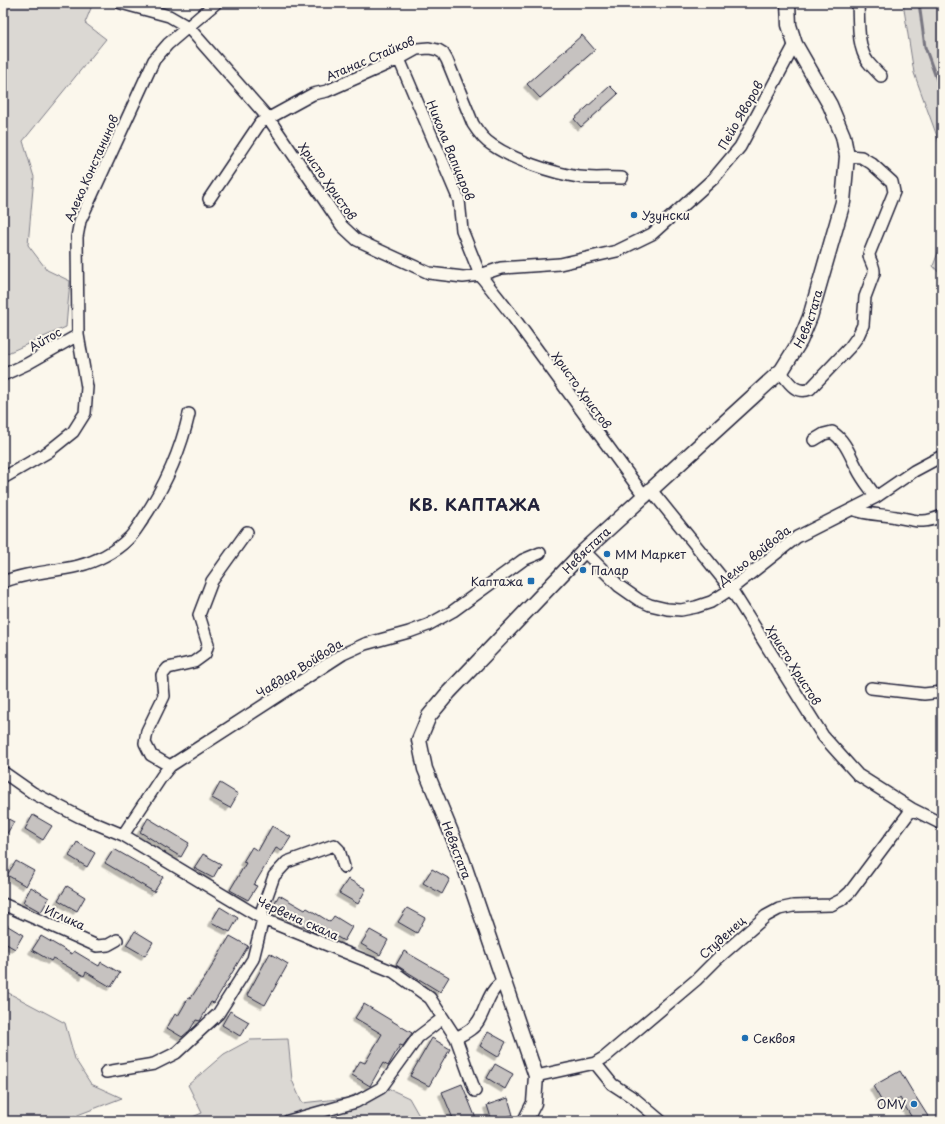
<svg xmlns="http://www.w3.org/2000/svg" width="945" height="1124" font-family="'Playpen Sans',sans-serif">
<defs>
<filter id="shadow"><feDropShadow dx="-3.5" dy="3.5" stdDeviation="0" flood-color="#0004"/></filter>
</defs>
<rect width="100%" height="100%" fill="#fbf7ec"/>
<filter id="ink" filterUnits="userSpaceOnUse"><feTurbulence type="fractalNoise" baseFrequency=".025" numOctaves="2"/><feDisplacementMap in="SourceGraphic" scale="8" xChannelSelector="R" yChannelSelector="G"/><feConvolveMatrix kernelMatrix="1 2 1 2 8 2 1 2 1" color-interpolation-filters="sRGB"/></filter>
<g filter="url(#ink)">
<!-- green -->
<path fill="#dbd8d3" stroke="#7e7d87" d="M 3,3 L 93,3 L 85,23 L 106,39 L 23,141 L 34,177 L 28,245 L 47,270 L 70,281 L 66,327 L 3,355 Z
M 903,3 L 942,3 L 942,150 L 914,73 Z
M 942,242 L 942,276 L 933,266 Z
M 3,990 L 65,1023 L 75,1059 L 91,1084 L 122,1098 L 62,1121 L 3,1121 Z
M 288,1039 L 292,1080 L 302,1103 L 347,1098 L 379,1084 L 409,1098 L 422,1121 L 183,1121 L 202,1113 L 188,1085 L 224,1054 L 250,1040 Z"/>
<g fill="none" stroke-linecap="round" stroke-linejoin="round">
<!-- stream -->
<path stroke="#787681" stroke-width="3" d="M 919,3 L 925,47 L 942,94"/>
</g>
<!-- building -->
<path fill="#c6c2c0" stroke="#22223b" filter="url(#shadow)" d="M 582,35 L 595,50 L 540,98 L 527,84 Z
M 610,86 L 618,94 L 581,127 L 574,119 Z
M 220,783 L 238,794 L 230,808 L 212,798 Z
M 33,815 L 52,826 L 43,840 L 25,829 Z
M 3,816 L 14,822 L 3,840 Z
M 148,818 L 189,843 L 181,857 L 140,832 Z
M 272,826 L 291,837 L 282,851 L 276,848 L 254,885 L 257,886 L 248,900 L 230,890 L 246,863 L 243,862 L 252,847 L 258,851 Z
M 77,842 L 95,853 L 87,867 L 69,856 Z
M 114,849 L 163,877 L 154,892 L 105,863 Z
M 203,854 L 221,864 L 213,878 L 194,868 Z
M 16,861 L 34,871 L 26,886 L 7,875 Z
M 432,869 L 450,879 L 442,894 L 423,883 Z
M 348,879 L 366,889 L 358,904 L 339,893 Z
M 67,886 L 85,897 L 77,911 L 58,900 Z
M 31,887 L 49,898 L 41,912 L 23,902 Z
M 279,895 L 305,910 L 307,908 L 330,922 L 334,916 L 352,927 L 344,941 L 320,927 L 316,933 L 290,918 L 289,920 L 271,910 Z
M 220,907 L 238,918 L 230,932 L 211,922 Z
M 407,908 L 425,918 L 417,933 L 398,922 Z
M 3,923 L 23,935 L 15,949 L 3,942 Z
M 370,930 L 388,940 L 380,955 L 361,944 Z
M 135,931 L 153,942 L 145,956 L 126,945 Z
M 41,936 L 72,954 L 74,951 L 99,966 L 101,962 L 120,973 L 111,987 L 86,972 L 84,976 L 53,958 L 51,961 L 32,950 Z
M 230,936 L 248,946 L 214,1003 L 211,1002 L 200,1021 L 196,1020 L 190,1030 L 182,1037 L 167,1028 L 175,1014 L 178,1016 L 189,997 L 191,998 L 204,978 L 205,978 Z
M 404,951 L 449,977 L 440,992 L 396,965 Z
M 270,953 L 288,964 L 265,1005 L 247,995 Z
M 364,1004 L 412,1033 L 403,1046 L 400,1045 L 388,1066 L 383,1063 L 370,1086 L 352,1075 L 360,1061 L 365,1063 L 382,1034 L 355,1018 Z
M 230,1011 L 249,1022 L 240,1036 L 222,1025 Z
M 488,1032 L 506,1042 L 498,1057 L 480,1046 Z
M 432,1038 L 450,1049 L 429,1086 L 410,1076 Z
M 495,1064 L 513,1074 L 505,1089 L 487,1078 Z
M 900,1071 L 912,1091 L 931,1121 L 914,1121 L 900,1098 L 885,1107 L 873,1086 Z
M 462,1084 L 477,1121 L 454,1121 L 442,1092 Z
M 508,1098 L 513,1115 L 492,1121 L 487,1105 Z"/>
<g fill="none" stroke-linecap="round" stroke-linejoin="round">
<defs>
<path id="minor" d="M 121,3 L 169,16 L 188,27 L 269,119 L 342,226 L 357,240 L 429,273 L 463,277 L 480,275 L 501,268 L 560,264 L 617,251 L 652,234 L 714,178 L 740,147 L 795,44
M 858,3 C 859,21 857,47 868,62 C 872,67 877,72 881,76
M 399,59 L 459,200 L 462,230 L 480,275 L 511,314 L 645,497
M 209,199 L 260,123 L 313,94 L 327,91 L 399,59 L 417,49 L 429,48 L 438,50 L 443,53 L 447,60 L 473,124 C 478,132 484,140 492,145 C 514,160 552,173 579,177 C 593,179 608,177 622,178
M 780,371 C 788,381 795,395 810,389 L 850,347 L 858,336 L 863,325 L 865,297 L 874,273 C 875,266 869,261 869,254 L 894,192 L 892,182 L 871,163 L 861,157 L 847,156
M 3,375 L 27,364 L 78,335
M 814,440 L 824,434 L 832,432 C 846,441 850,456 858,470 C 863,480 870,488 876,497
M 3,478 L 48,452 L 73,432 L 85,413 L 87,387 L 78,335 L 77,237 L 80,221 L 154,60 L 168,44 L 216,3
M 651,490 L 731,589 L 823,736 L 858,775 L 912,809 L 942,824
M 852,509 C 867,515 880,514 896,517 C 917,520 920,525 942,516
M 584,551 L 619,586 L 639,600 L 650,605 L 667,609 L 681,610 L 696,607 L 711,602 L 731,589 L 797,537 L 876,497 L 914,471 L 942,456
M 3,582 C 27,572 53,572 78,566 C 95,562 115,552 128,539 C 133,535 137,528 141,522 C 163,490 180,453 189,414
M 871,688 L 924,694 L 942,692
M 170,766 L 151,755 L 145,743 L 147,731 L 164,696 L 162,675 L 168,668 L 194,662 L 205,654 L 208,644 L 199,615 L 212,581 L 247,532
M 3,772 L 33,793 L 80,817 L 123,835 L 263,919 L 394,972 L 430,998 L 456,1038 L 475,1091
M 123,835 L 162,776 L 170,766 L 343,654 L 365,644 L 409,632 L 428,625 L 453,611 L 523,560 L 540,553
M 3,904 L 97,946 L 108,945 L 117,940
M 456,1038 C 465,1033 474,1029 479,1020 C 487,1006 489,989 504,981
M 595,1063 L 612,1084 L 635,1099 L 661,1121
M 106,1072 L 154,1064 L 176,1053 L 218,1014 L 253,959 L 263,919 L 262,910 L 274,876 L 287,862 L 334,845 L 339,850 L 344,867
M 536,1076 L 595,1063 L 605,1057 L 696,980 L 717,959 L 766,916 L 779,909 L 793,906 L 831,905 L 841,900 L 850,892 L 912,809
M 288,1121 L 356,1102 L 381,1088 L 418,1037 L 443,1018"/>
<g id="tertiary">
<path id="s1" d="M 525,1121 L 534,1103 L 536,1076 L 462,859 L 425,769 L 419,740 L 429,716 L 449,692 L 584,551 L 782,370 L 800,341 L 810,317 L 843,202 L 847,156 L 843,136 L 830,105 L 795,44 L 789,25 L 788,3"/>
</g>
</defs>
<!-- minor casing -->
<use href="#minor" stroke="#22223b" stroke-width="14"/>
<!-- tertiary casing -->
<use href="#tertiary" stroke="#22223b" stroke-width="17"/>
<!-- minor -->
<use href="#minor" stroke="#fbf7ec" stroke-width="11"/>
<!-- tertiary -->
<use href="#tertiary" stroke="#fbf7ec" stroke-width="14"/>
</g>
</g>
<!-- markers -->
<g fill="#1f6fb2" stroke="#fbf7ec" stroke-width="1.5">
<circle cx="634" cy="215" r="4"/>
<circle cx="607" cy="554" r="4"/>
<circle cx="583" cy="570" r="4"/>
<rect x="527" y="577" width="8" height="8" rx="2"/>
<circle cx="745" cy="1038" r="4"/>
<circle cx="914" cy="1104" r="4"/>
</g>
<g text-anchor="middle" dominant-baseline="central" stroke-width="4" stroke-linejoin="round" paint-order="stroke">
<!-- street labels -->
<g font-size="12" fill="#22223b" stroke="#fbf7ec">
<text transform="translate(370 58) rotate(-23)">Атанас Стайков</text>
<text transform="translate(740 115) rotate(-60)">Пейо Яворов</text>
<text transform="translate(451 150) rotate(68)">Никола Вапцаров</text>
<text transform="translate(91 168) rotate(-66)">Алеко Констанинов</text>
<text transform="translate(328 181) rotate(55)">Христо Христов</text>
<text stroke="none"><textPath href="#s1" startOffset="982">Невястата</textPath></text>
<text transform="translate(45 339) rotate(-30)">Айтос</text>
<text transform="translate(582 390) rotate(54)">Христо Христов</text>
<text stroke="none"><textPath href="#s1" startOffset="658">Невястата</textPath></text>
<text transform="translate(754 555) rotate(-38)">Дельо войвода</text>
<text transform="translate(794 665) rotate(58)">Христо Христов</text>
<text transform="translate(299 668) rotate(-32)">Чавдар Войвода</text>
<text transform="translate(457 850) rotate(69)">Невястата</text>
<text transform="translate(65 917) rotate(24)">Иглика</text>
<text transform="translate(298 918) rotate(24)">Червена скала</text>
<text transform="translate(722 937) rotate(-42)">Студенец</text>
</g>
<!-- poi labels -->
<g font-size="12" fill="#22223b" stroke="#fbf7ec" text-anchor="start">
<text x="642" y="215">Узунски</text>
<text x="615" y="554">ММ Маркет</text>
<text x="591" y="570">Палар</text>
<text x="523" y="581" text-anchor="end">Каптажа</text>
<text x="753" y="1038">Секвоя</text>
<text x="906" y="1104" text-anchor="end">OMV</text>
</g>
<!-- district labels -->
<g font-size="16" font-weight="bold" letter-spacing="1" fill="#22223b" stroke="#fbf7ec">
<text x="475" y="504">КВ. КАПТАЖА</text>
</g>
</g>
<!-- margin -->
<rect width="945" height="1124" fill="none" stroke="#fbf7ec" stroke-width="16"/>
<rect x="8" y="8" width="929" height="1108" fill="none" stroke="#22223b" stroke-width="1.5" filter="url(#ink)"/>
</svg>
